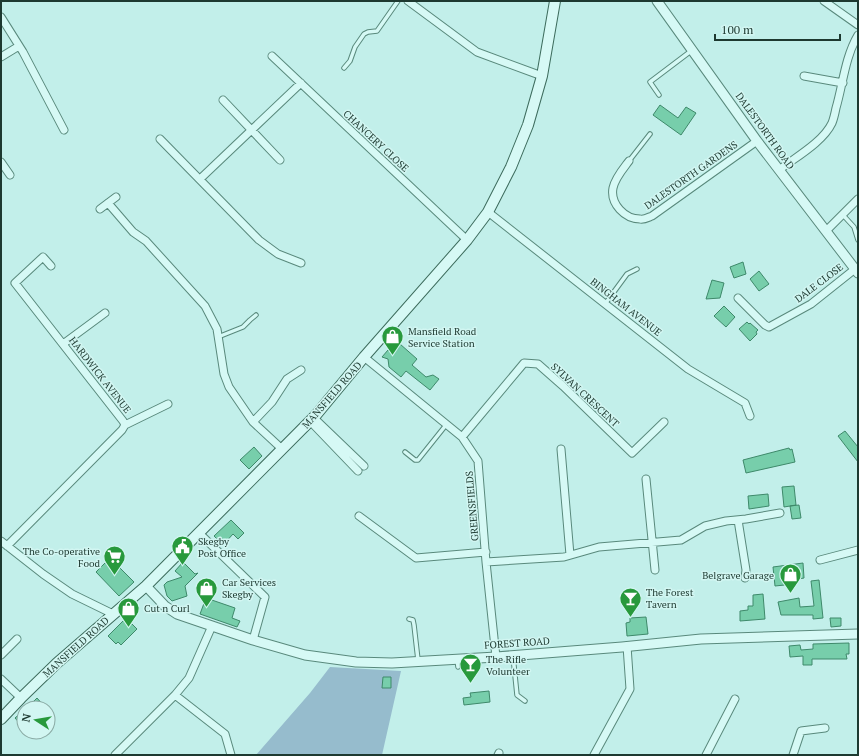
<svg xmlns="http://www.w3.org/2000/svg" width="859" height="756" font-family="'PT Serif',serif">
<rect width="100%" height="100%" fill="#c2efea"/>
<!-- green -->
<path fill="#96bccd" d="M 330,667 L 401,671 L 382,755 L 256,755 L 310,693 Z"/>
<!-- building -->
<path fill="#77ceab" stroke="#3e896a" d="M 660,105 L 678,118 L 686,107 L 696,113 L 681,135 L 653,115 Z
M 743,262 L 746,274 L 734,278 L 730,267 Z
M 759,271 L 769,284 L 759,291 L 750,279 Z
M 712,280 L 724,283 L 720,298 L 706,299 Z
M 724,306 L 735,317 L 726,327 L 714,316 Z
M 747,322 L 749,324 L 750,323 L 758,330 L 756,332 L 757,334 L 750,341 L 739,329 Z
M 400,344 L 417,359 L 412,365 L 426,377 L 433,375 L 439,379 L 430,390 L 406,371 L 401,377 L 389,367 L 388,359 L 382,357 L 388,350 L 392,354 Z
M 845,431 L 858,447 L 858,462 L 838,436 Z
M 254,447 L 262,456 L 249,469 L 240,460 Z
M 789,448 L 790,450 L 792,449 L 795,462 L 746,473 L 743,460 Z
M 794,486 L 796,505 L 784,507 L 782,487 Z
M 768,494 L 769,506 L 749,509 L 748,496 Z
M 799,505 L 801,518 L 792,519 L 790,506 Z
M 231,520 L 244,533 L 238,539 L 233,534 L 223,545 L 214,536 Z
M 110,558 L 134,582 L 119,596 L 96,572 Z
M 183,562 L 195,574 L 198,573 L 185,586 L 187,596 L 172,601 L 167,596 L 164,585 L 167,582 L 182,577 L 175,571 Z
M 803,563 L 804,578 L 793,580 L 794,584 L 775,586 L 773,567 Z
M 819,580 L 823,618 L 813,619 L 813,615 L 781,615 L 778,602 L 799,598 L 800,607 L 814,606 L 811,581 Z
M 763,594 L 765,619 L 740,621 L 740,611 L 748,610 L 748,606 L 753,606 L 753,595 Z
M 206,598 L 235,608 L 232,618 L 240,621 L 237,627 L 200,614 Z
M 646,617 L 648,634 L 627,636 L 626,623 L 630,622 L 630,618 Z
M 126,618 L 137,629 L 121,645 L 118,642 L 116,644 L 108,636 Z
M 830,618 L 841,618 L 841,626 L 831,627 Z
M 849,643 L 849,654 L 846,654 L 847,659 L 812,659 L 812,665 L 803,665 L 803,656 L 790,657 L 789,646 L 800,645 L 801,650 L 813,649 L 813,644 Z
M 383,677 L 391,677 L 391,688 L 382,688 Z
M 489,691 L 490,702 L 464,705 L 463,698 L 471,697 L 470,693 Z
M 37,698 L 46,708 L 26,708 L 34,701 Z
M 24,710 L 24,728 L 15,718 Z"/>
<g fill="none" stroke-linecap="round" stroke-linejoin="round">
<defs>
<path id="service" d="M 344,68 L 350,61 L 355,47 L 364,34 L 368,32 L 377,31 L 398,1
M 659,95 L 650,82 L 691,51
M 629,161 L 650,134
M 842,214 L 854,227 L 858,240
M 605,304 L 627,274 L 637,269
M 218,337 L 243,327 L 250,320 L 256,315
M 405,452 L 415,460 L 418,460 L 446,425
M 409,619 L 413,620 L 414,625 L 418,660
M 513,656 L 517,695 L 525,701
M 457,659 L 458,667"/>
<path id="minor" d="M 408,1 L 477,52 L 542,76
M 824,1 L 858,25
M 1,17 L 23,52 L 64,130
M 272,56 L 467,240
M 1,57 L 19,46
M 804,76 L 843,83
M 223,100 L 280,160
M 160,139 L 259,240 L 278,254 L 301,263
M 629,161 C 623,169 615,178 613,188 C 610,204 625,219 640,219 C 644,220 649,217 652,216 L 757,141
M 1,162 L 10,175
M 779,170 C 796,157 823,142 832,123 C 834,118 835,113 836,108 C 843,84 845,57 858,35
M 200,179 L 301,83
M 108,203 L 133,232 L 146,241 L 205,306 L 217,329 L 224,374 L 229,387 L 253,422 L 282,449
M 100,209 L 116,197
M 488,212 L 688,369 L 745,403 L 750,416
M 826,231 L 858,199
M 738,298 L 765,325 L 769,327 L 811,304 L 855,269
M 63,344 L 105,313
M 364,357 L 462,437 L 478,461 L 486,562 L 496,657
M 314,418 L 364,466
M 310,421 L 358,471
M 253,422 L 272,402 L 287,379 L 301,370
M 125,425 L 168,404
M 462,437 L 524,363 L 538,364 L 563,386 L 632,453 L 664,422
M 561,449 L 570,555
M 646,479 L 655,570
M 359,516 L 416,558 L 486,552
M 738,520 L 746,570 L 745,578
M 199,533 L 265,597 L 253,640
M 1,541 L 43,574 L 72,594 L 113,614
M 7,546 L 122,430 L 125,425 L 123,421 L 15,283 L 43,257 L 51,266
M 820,560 L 858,550
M 486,562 L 564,557 L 599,547 L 681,540 L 705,526 L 726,521 L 746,519 L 780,513
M 1,655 L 17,639
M 1,679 L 21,698
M 175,695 L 225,734 L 231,755
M 115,755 L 175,695 L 189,678 L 212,626
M 498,755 L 499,753
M 594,755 L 630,689 L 627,646
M 706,755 L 735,699
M 793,755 L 801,731 L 825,728"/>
<path id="tertiary" d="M 657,1 L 757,141 L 858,273
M 146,586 L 165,606 L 177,614 L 253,640 L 305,655 L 356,662 L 392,663 L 496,657 L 622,647 L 701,639 L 858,634"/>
<path id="secondary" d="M 1,719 L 21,698 L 57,663 L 146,586 L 316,415 L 364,357 L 467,240 L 488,212 L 511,167 L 528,125 L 542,76 L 555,1"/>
</defs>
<!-- service casing -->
<use href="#service" stroke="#59897c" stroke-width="5.5"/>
<!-- minor casing -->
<use href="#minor" stroke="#59897c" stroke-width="9"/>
<!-- tertiary casing -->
<use href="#tertiary" stroke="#59897c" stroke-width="11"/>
<!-- secondary casing -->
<use href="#secondary" stroke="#3c6b5c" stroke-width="12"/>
<!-- service -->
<use href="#service" stroke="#d6f9f5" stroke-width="3.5"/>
<!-- minor -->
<use href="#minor" stroke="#d6f9f5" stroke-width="7"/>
<!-- tertiary -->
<use href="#tertiary" stroke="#d6f9f5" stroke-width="9"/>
<!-- secondary -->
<use href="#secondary" stroke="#d6f9f5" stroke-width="10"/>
</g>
<!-- icons -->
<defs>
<symbol id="shop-pin" viewBox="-11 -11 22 30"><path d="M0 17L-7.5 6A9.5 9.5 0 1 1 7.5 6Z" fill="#28993c" stroke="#d2f6f2"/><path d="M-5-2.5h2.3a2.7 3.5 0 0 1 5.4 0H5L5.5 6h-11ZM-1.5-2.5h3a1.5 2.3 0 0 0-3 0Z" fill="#fff"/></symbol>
<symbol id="civic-pin" viewBox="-11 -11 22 30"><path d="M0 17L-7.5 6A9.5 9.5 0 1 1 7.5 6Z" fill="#28993c" stroke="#d2f6f2"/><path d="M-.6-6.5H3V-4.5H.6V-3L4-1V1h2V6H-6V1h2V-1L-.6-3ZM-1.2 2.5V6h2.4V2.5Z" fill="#fff"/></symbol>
<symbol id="supermarket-pin" viewBox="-11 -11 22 30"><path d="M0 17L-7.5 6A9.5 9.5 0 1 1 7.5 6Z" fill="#28993c" stroke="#d2f6f2"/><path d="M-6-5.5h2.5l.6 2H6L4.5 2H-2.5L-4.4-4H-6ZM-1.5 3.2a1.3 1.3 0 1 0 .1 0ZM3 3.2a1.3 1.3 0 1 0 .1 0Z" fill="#fff"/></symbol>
<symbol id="bar-pin" viewBox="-11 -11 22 30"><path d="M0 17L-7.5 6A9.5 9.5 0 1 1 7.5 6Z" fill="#28993c" stroke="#d2f6f2"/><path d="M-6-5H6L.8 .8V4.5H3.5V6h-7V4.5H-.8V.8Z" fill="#fff"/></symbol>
</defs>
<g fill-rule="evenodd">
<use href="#shop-pin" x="380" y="324" width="25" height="34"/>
<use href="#civic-pin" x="170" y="534" width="25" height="34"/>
<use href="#supermarket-pin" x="102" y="544" width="25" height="34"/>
<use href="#shop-pin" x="778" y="562" width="25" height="34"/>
<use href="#shop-pin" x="194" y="576" width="25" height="34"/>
<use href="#bar-pin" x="618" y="586" width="25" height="34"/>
<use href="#shop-pin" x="116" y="596" width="25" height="34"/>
<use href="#bar-pin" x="458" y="652" width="25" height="34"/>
</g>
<g text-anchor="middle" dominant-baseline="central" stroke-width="3" stroke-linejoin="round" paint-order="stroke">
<!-- street labels -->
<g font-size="10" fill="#1d3930" stroke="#d2f6f2">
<text transform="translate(765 131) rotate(54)">DALESTORTH ROAD</text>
<text transform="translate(376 141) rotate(43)">CHANCERY CLOSE</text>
<text transform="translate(691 175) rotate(-35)">DALESTORTH GARDENS</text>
<text transform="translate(819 283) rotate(-37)">DALE CLOSE</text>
<text transform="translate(626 307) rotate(38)">BINGHAM AVENUE</text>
<text transform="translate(100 375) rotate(52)">HARDWICK AVENUE</text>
<text transform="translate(332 395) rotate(-49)">MANSFIELD ROAD</text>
<text transform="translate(585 395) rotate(43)">SYLVAN CRESCENT</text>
<text transform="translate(472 506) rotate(-95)">GREENSFIELDS</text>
<text transform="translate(517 643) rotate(-4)">FOREST ROAD</text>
<text transform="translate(76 647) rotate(-42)">MANSFIELD ROAD</text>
</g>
<!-- poi labels -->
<g font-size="10" fill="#1d3930" stroke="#d2f6f2" text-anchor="start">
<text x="408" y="331">Mansfield Road<tspan x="408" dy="12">Service Station</tspan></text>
<text x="198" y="541">Skegby<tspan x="198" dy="12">Post Office</tspan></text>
<text x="100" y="551" text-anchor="end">The Co-operative<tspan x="100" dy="12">Food</tspan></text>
<text x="774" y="575" text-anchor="end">Belgrave Garage</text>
<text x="222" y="582">Car Services<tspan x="222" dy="12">Skegby</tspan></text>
<text x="646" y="592">The Forest<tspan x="646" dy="12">Tavern</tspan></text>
<text x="144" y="608">Cut n Curl</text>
<text x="486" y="659">The Rifle<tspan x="486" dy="12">Volunteer</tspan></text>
</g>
</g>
<!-- border -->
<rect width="859" height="756" fill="none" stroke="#1d3930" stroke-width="4"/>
<!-- north arrow -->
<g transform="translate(36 720) rotate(282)"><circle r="19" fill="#d2f6f2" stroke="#8aaaa4"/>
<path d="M0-3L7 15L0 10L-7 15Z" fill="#28993c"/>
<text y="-6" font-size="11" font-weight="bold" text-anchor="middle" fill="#1d3930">N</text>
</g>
<!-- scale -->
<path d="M715 34v6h125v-6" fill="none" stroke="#1d3930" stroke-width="2"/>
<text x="721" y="34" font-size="12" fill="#1d3930" stroke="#d2f6f2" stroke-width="3" paint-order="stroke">100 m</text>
</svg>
